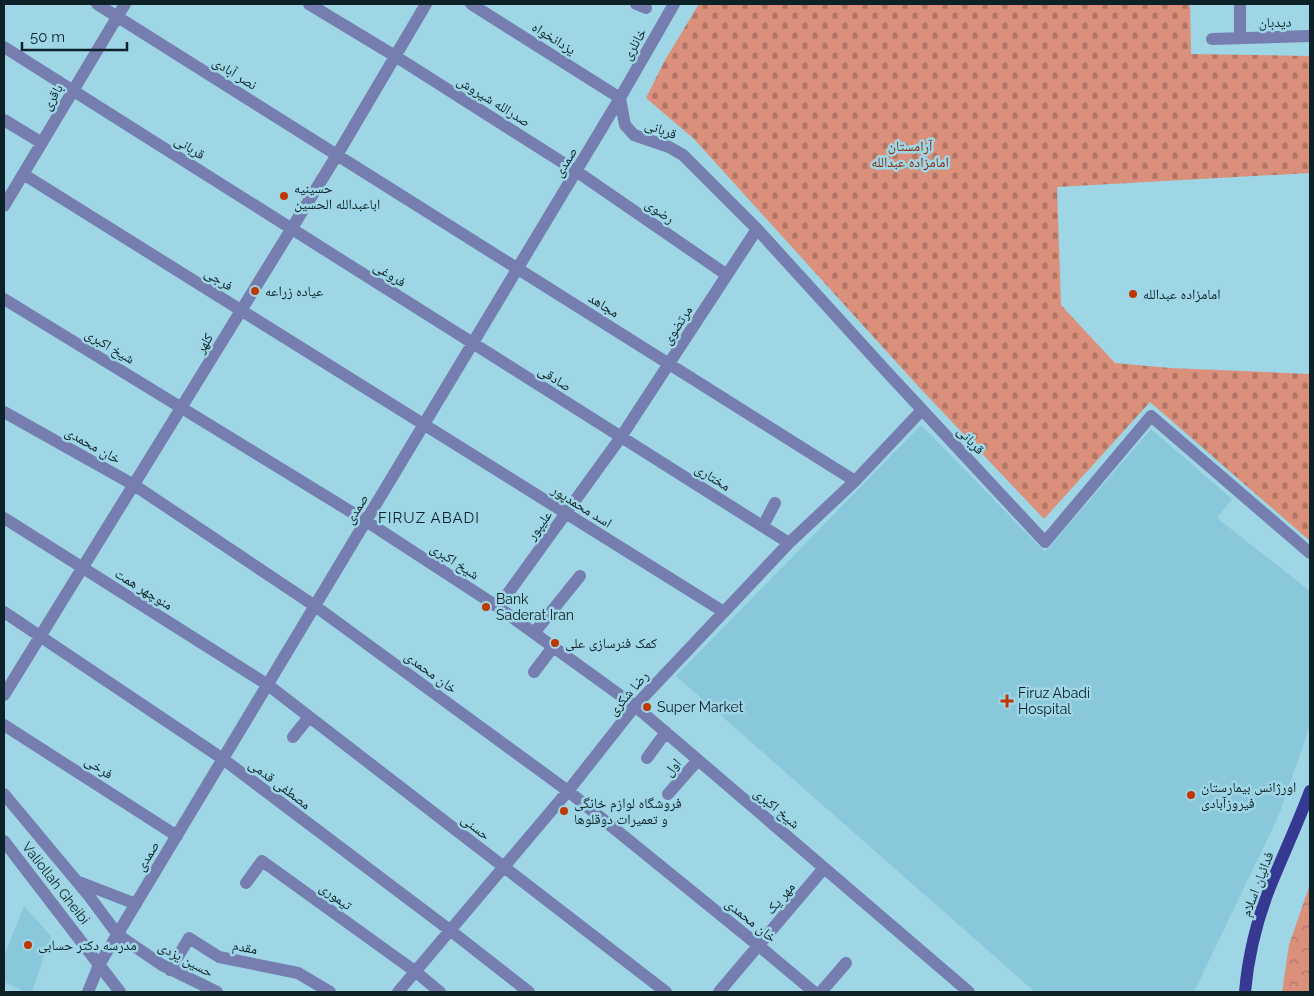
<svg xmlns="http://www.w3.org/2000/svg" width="1314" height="996" font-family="Raleway,'Noto Naskh Arabic',sans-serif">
<defs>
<pattern id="cemetery-stones" width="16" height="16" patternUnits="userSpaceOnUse" patternTransform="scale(1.25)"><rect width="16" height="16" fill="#db907b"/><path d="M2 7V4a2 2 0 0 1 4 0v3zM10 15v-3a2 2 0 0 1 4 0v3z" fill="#b07565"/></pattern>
<pattern id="park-crowns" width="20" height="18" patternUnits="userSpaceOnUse" patternTransform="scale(1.25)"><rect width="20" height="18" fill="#db907b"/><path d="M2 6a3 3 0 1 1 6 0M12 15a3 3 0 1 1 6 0" fill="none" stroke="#b07565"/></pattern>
</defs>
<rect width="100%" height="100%" fill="#9fd6e6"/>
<!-- built -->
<path fill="#89c8da" d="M 921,425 L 1045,552 L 1151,429 L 1232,499 L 1217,518 L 1310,591 L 1310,726 L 1279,815 L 1194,992 L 1035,992 L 676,676 Z
M 24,906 L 51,936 L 32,992 L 25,992 L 4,982 L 4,955 Z"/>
<!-- cemetery -->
<path fill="url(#cemetery-stones)" d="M 699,4 L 1190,4 L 1191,54 L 1310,56 L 1310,173 L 1057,187 L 1061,305 L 1115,363 L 1170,368 L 1310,374 L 1310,541 L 1150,402 L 1044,519 L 918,386 L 693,138 L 646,98 L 665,60 Z"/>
<!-- park -->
<path fill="url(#park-crowns)" d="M 1310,884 L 1310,992 L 1282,992 L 1289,945 Z"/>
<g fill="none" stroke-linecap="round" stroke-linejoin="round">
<!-- minor -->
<path stroke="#767eb0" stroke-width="12" d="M 97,4 L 855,481
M 309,4 L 395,56 L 576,171 L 727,275
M 471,4 L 620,98
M 636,4 L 646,8
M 1240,38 L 1240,4
M 1212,39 L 1310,36
M 4,47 L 789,543
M 620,98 L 625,125 L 634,135 L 669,147 L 683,155 L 757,229 L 887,372 L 1045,542 L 1151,416 L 1310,553
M 4,120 L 42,143
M 23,174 L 724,612
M 4,206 L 125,4
M 4,299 L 366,521 L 498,607 L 635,706 L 969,992
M 4,412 L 134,485 L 315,606 L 568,791 L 759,946 L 814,992
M 4,518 L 268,685 L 666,992
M 763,526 L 775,503
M 498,607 L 621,437 L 757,229
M 4,612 L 223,759 L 451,931 L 529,992
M 534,633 L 580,576
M 534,672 L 553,647
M 4,695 L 337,155 L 426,4
M 4,725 L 177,836
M 293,737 L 309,717
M 647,758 L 666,732
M 4,794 L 89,896 L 118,935 L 162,965 L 217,992
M 668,794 L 698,760
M 4,841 L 120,992
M 79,882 L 136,904
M 246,883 L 262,861 L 416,972 L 440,992
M 170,970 L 189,938 L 219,957 L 298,973 L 330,992
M 88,992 L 99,965 L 620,98 L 674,4
M 398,992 L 568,791 L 635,706 L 789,543 L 855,481 L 922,410
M 719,992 L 824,868
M 821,992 L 846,963"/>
<!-- major -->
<path stroke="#363892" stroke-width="12" d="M 1245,992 C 1248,957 1257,920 1270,887 C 1283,855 1298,823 1310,791"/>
</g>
<!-- markers -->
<g fill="#bf3701" stroke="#9fd6e6" stroke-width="2">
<circle cx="284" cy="196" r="5"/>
<circle cx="255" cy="291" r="5"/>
<circle cx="1133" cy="294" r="5"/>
<circle cx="486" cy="607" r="5"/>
<circle cx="555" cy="643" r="5"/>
<path d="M1004.5 693.5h5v5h5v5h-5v5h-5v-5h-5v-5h5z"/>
<circle cx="647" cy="707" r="5"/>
<circle cx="1191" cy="795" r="5"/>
<circle cx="564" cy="811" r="5"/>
<circle cx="28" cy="945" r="5"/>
</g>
<g text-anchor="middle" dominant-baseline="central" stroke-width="5" stroke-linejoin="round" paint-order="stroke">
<!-- street labels -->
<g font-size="14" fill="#0c2228" stroke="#9fd6e6">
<text transform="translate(1275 22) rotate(-1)">دیدبان</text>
<text transform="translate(554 38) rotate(32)">یزدانخواه</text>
<text transform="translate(634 44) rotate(-60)">خانلری</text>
<text transform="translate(235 73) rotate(32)">نصر آبادی</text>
<text transform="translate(52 97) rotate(-59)">باقری</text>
<text transform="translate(494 101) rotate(32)">صدرالله شیروش</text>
<text transform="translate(661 129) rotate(20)">قربانی</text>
<text transform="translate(190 147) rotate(32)">قربانی</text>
<text transform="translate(565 162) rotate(-59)">صمدی</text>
<text transform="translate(660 211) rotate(35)">رضوی</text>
<text transform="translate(390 274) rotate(32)">فروغی</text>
<text transform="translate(219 279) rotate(32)">فرجی</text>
<text transform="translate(604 305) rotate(32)">مجاهد</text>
<text transform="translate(677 325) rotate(-57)">مرتضوی</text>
<text transform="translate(204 343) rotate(-58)">کلهر</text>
<text transform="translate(110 346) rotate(31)">شیخ اکبری</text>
<text transform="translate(555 378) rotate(32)">صادقی</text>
<text transform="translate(971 440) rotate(47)">قربانی</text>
<text transform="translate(93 445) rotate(29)">خان محمدی</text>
<text transform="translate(713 477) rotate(32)">مختاری</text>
<text transform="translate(582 506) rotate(32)">اسد محمدپور</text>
<text transform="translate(356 509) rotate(-59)">صمدی</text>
<text transform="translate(539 525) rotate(-54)">علیپور</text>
<text transform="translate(455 561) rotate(33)">شیخ اکبری</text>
<text transform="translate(144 589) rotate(32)">منوچهر همت</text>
<text transform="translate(431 672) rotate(36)">خان محمدی</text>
<text transform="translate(628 693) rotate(-49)">رضا شکری</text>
<text transform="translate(99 767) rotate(33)">فرخی</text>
<text transform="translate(672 767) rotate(-49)">اول</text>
<text transform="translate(280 784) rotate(37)">مصطفی قدمی</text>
<text transform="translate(777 808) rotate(40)">شیخ اکبری</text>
<text transform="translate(476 827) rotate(38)">حسنی</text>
<text transform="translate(147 856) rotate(-59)">صمدی</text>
<text transform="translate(56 883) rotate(52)">Valiollah Gheibi</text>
<text transform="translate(1257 884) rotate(-69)">فدائیان اسلام</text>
<text transform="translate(336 896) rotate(36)">تیموری</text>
<text transform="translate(780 898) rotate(-50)">مهر یک</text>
<text transform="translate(751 920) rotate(39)">خان محمدی</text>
<text transform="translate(245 947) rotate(11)">مقدم</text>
<text transform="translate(186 959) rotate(28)">حسین یزدی</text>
</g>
<!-- park labels -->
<g font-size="14" fill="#8c2804" stroke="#9fd6e6">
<text x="910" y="146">آرامستان<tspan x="910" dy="16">امامزاده عبدالله</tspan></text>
</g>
<!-- poi labels -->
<g font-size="14" fill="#0c2228" stroke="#9fd6e6" text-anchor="start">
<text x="294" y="188">حسینیه<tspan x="294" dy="16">اباعبدالله الحسین</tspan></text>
<text x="265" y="291">عیاده زراعه</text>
<text x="1143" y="294">امامزاده عبدالله</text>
<text x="496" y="599">Bank<tspan x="496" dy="16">Saderat Iran</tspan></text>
<text x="565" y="643">کمک فنرسازی علی</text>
<text x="1018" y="693">Firuz Abadi<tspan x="1018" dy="16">Hospital</tspan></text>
<text x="657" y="707">Super Market</text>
<text x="1201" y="787">اورژانس بیمارستان<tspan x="1201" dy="16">فیروزآبادی</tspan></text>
<text x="574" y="803">فروشگاه لوازم خانگی<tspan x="574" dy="16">و تعمیرات دوقلوها</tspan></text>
<text x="38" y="945">مدرسه دکتر حسابی</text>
</g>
<!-- neighbourhood labels -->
<g font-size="15" letter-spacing="1" fill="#0c2228" stroke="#9fd6e6">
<text x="429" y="518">FIRUZ ABADI</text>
</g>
</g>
<!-- border -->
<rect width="1314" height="996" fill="none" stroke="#0c2228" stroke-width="10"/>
<!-- scale -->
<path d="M22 42v8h105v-8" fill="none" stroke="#0c2228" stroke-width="2.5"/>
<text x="30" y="42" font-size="15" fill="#0c2228" stroke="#9fd6e6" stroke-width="4" paint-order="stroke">50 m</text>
</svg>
